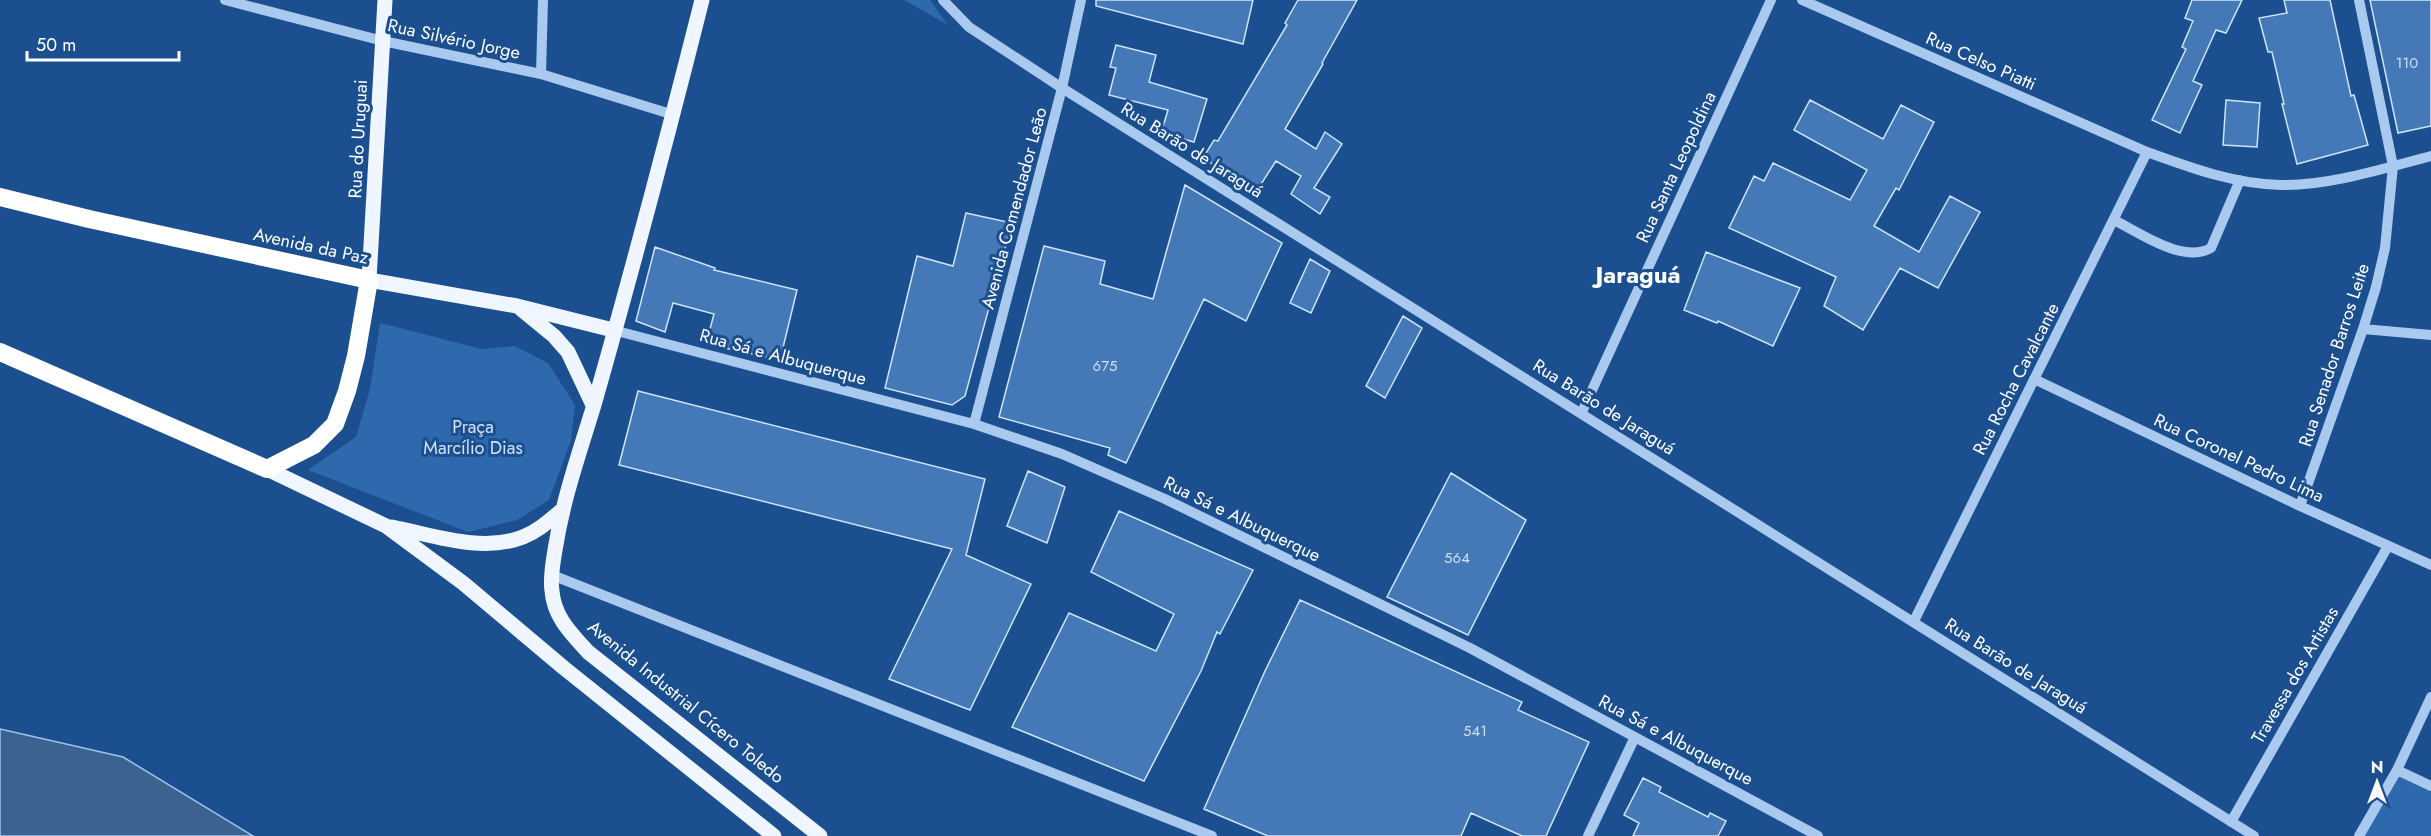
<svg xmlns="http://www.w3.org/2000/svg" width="2431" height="836" font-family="Jost,sans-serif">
<rect width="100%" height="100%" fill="#1b4f8f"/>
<!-- green -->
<path fill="#2e69ad" d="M 904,0 L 930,0 L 948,25 Z
M 380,323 L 482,349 L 515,346 L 548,363 L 575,405 L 571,440 L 549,500 L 517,520 L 468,532 L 308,470 L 356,437 L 370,389 Z
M 2397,770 L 2431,786 L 2431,836 L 2359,836 Z"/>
<!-- water -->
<path fill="#3c6290" stroke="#9cc4f0" stroke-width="1.5" d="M 0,729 L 123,757 L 253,836 L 0,836 Z"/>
<!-- building -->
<path fill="#4478b7" stroke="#cfe3fa" stroke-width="1.5" d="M 1096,0 L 1253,0 L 1243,44 L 1096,6 Z
M 1298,0 L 1357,0 L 1322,63 L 1323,64 L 1285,129 L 1316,149 L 1325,132 L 1342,144 L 1314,188 L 1330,197 L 1320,214 L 1291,194 L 1301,176 L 1276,161 L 1256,192 L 1203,158 L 1214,140 L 1218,141 L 1287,25 L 1285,23 Z
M 2192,0 L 2242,0 L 2226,33 L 2216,30 L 2193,81 L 2202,85 L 2180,133 L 2152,120 L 2186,49 L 2182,47 L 2193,21 L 2185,18 Z
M 2284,0 L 2330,0 L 2351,96 L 2354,95 L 2368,145 L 2297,164 L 2282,104 L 2284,104 L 2272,52 L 2268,52 L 2259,18 L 2287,13 Z
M 2370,0 L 2431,0 L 2431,126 L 2398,133 Z
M 1116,45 L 1156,55 L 1149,82 L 1207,99 L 1194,142 L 1161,133 L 1168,110 L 1109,95 L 1116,68 L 1110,67 Z
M 1810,100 L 1883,139 L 1901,105 L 1934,122 L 1899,190 L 1896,188 L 1874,226 L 1919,252 L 1950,196 L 1980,212 L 1938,288 L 1900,268 L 1863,330 L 1824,306 L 1836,277 L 1729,228 L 1754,176 L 1764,181 L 1773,163 L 1850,200 L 1867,170 L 1794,130 Z
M 2226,100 L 2260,103 L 2257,147 L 2223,145 Z
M 1185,185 L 1282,243 L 1246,321 L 1204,299 L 1126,463 L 1108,455 L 1110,448 L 999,417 L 1044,246 L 1105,261 L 1100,284 L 1153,299 Z
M 966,213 L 1012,223 L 965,396 L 952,405 L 885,388 L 917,256 L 953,266 Z
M 655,247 L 715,268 L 714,270 L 797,290 L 780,360 L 706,344 L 714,314 L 673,303 L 665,332 L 636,321 Z
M 1706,252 L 1800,288 L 1773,346 L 1718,321 L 1717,323 L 1684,310 Z
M 1310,259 L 1330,271 L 1311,313 L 1290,303 Z
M 1403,316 L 1422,328 L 1385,398 L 1366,386 Z
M 638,391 L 985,479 L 966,555 L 1031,584 L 970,710 L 889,679 L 952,549 L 619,465 Z
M 1028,471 L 1065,487 L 1047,543 L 1007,526 Z
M 1451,473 L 1526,520 L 1468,635 L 1387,597 Z
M 1119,511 L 1253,570 L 1220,634 L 1217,632 L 1201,671 L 1144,781 L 1012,727 L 1069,613 L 1156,651 L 1174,614 L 1091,572 Z
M 1300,600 L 1522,702 L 1518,710 L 1589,742 L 1546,836 L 1522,836 L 1471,813 L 1461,836 L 1268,836 L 1204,809 L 1265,671 Z
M 1643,778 L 1661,787 L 1659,792 L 1708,817 L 1710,813 L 1726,821 L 1718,836 L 1633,836 L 1639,823 L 1624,815 Z"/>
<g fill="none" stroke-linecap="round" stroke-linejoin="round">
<!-- minor -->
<path stroke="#a9c9ee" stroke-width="10" d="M 225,0 L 383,41 L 541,74 L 674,115
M 943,0 L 969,27 L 1062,88 L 2254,836
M 1802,0 L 2147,152 C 2191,168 2234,184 2281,185 C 2329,186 2385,168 2431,156
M 541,74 L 543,0
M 2114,220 C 2140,233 2183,264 2211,248 L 2240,180
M 2363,329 L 2431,335
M 613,330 L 974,424 L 1062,454 L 1165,499 L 1470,648 L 1818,836
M 2034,379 L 2300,506 L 2431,565
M 1582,412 L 1771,0
M 974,424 L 1062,88 L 1081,0
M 2300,506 L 2363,329 L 2376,287 L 2385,248 L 2393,166 L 2359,0
M 552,575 L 1212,836
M 1914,621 L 2147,152
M 2397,770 L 2431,786
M 2231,822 L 2388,546
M 1588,836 L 1635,737
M 2359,836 L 2397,770 L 2431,697"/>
<!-- major -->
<path stroke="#f0f6ff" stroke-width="15" d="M 385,0 L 369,280 L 517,306 L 613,330
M 702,0 C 668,135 632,271 594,405 C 579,454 563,499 555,550 C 553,563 550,577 552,591 C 554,617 571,633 588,652 L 820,836
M 521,309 L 554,336 L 568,352 L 593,405
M 267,469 L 386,526 L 463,583 L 564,668 L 774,836
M 392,527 C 433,535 482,553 523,537 C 538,531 549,521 561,511"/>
<!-- highway -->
<path stroke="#fff" stroke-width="18" d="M 0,197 L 89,219 L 369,280 L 356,356 L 347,391 L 335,424 L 314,445 L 267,469 L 0,352"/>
</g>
<g text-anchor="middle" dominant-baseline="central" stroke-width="6" stroke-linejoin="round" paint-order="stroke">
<!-- number labels -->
<g font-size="15" fill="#d0dded">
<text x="2407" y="63">110</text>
<text x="1105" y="366">675</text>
<text x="1457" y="558">564</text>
<text x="1475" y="731">541</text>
</g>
<!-- street labels -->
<g font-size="18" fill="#fff" stroke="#1b4f8f">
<text transform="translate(454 39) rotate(12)">Rua Silvério Jorge</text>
<text transform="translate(1981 61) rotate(24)">Rua Celso Piatti</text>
<text transform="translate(358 139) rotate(-87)">Rua do Uruguai</text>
<text transform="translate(1192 150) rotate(32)">Rua Barão de Jaraguá</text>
<text transform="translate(1676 167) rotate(-65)">Rua Santa Leopoldina</text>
<text transform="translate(1014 208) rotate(-75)">Avenida Comendador Leão</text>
<text transform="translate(311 246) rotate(12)">Avenida da Paz</text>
<text transform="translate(2334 355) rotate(-72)">Rua Senador Barros Leite</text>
<text transform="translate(783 357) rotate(15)">Rua Sá e Albuquerque</text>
<text transform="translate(2016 379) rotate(-63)">Rua Rocha Cavalcante</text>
<text transform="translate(1604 407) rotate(32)">Rua Barão de Jaraguá</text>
<text transform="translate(2239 458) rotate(25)">Rua Coronel Pedro Lima</text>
<text transform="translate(1242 519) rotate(26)">Rua Sá e Albuquerque</text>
<text transform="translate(2016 666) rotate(32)">Rua Barão de Jaraguá</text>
<text transform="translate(2295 675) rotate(-60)">Travessa dos Artistas</text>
<text transform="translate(686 702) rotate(39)">Avenida Industrial Cícero Toledo</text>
<text transform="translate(1676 740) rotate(28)">Rua Sá e Albuquerque</text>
</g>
<!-- park labels -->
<g font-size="18" fill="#cfe3fa" stroke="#1b4f8f">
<text x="473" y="427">Praça<tspan x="473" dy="21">Marcílio Dias</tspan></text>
</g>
<!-- district labels -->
<g font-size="24" font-weight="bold" fill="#fff" stroke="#1b4f8f">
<text x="1638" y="274">Jaraguá</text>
</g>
</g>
<!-- north arrow -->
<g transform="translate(2377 782)" stroke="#1b4f8f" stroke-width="4.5" paint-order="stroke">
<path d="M0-4.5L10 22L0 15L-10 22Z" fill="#ffffff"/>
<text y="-9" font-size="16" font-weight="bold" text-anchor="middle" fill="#ffffff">N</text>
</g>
<!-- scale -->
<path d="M27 51v9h152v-9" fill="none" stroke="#ffffff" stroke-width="3"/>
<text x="36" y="51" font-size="18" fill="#ffffff" stroke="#1b4f8f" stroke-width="4.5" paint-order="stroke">50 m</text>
</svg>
